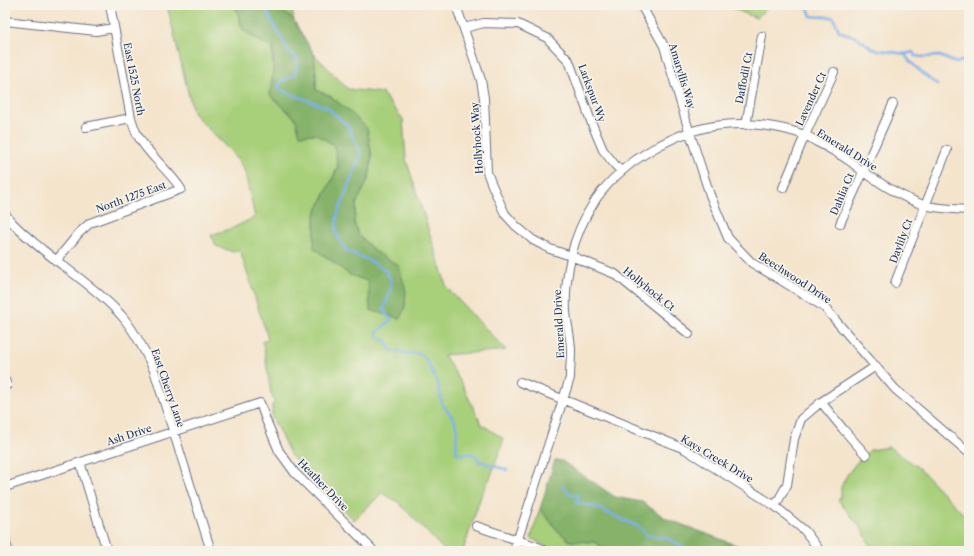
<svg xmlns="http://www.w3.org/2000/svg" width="974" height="556" font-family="'Libre Caslon Text',serif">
<rect width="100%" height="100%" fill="#f7f3e8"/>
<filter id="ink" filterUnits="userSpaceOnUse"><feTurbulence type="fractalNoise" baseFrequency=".025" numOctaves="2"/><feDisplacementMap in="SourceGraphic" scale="8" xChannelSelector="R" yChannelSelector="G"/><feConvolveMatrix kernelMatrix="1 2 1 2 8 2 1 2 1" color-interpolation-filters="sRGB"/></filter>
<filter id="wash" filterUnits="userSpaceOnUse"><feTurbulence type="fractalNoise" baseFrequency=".012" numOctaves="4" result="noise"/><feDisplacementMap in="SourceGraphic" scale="16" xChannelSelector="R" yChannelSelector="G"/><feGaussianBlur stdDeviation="0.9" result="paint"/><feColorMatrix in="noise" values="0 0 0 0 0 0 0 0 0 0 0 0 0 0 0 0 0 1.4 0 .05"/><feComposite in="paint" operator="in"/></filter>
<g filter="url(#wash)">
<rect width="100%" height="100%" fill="#f4e4cc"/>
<!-- green -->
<path fill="#a8cf7a" stroke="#627f6c" d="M 167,5 L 235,5 L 243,30 L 261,42 L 273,47 L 273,73 L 270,95 C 291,115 309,130 334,145 L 338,167 L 315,215 L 350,275 L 368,281 L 399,266 L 373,250 L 358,234 L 354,222 L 357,202 L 369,178 L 372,157 L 367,129 L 350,112 L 330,96 L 316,90 L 316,73 L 314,54 L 348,89 L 382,93 L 403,119 L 406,159 L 447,288 L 506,350 L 497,351 L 444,355 L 462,384 L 481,424 L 504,439 L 491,476 L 482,493 L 463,551 L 445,551 L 398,502 L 382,493 L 354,520 L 291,456 L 272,417 L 272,405 L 275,403 L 271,394 L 264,348 L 262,341 L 268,339 L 240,250 L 233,252 L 216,246 L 211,235 L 233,228 L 255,217 L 244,169 L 231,152 L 193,113 Z
M 278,5 L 291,5 L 294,21 Z
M 725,5 L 771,5 L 756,18 Z
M 889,447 L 919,468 L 969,520 L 969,551 L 873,551 L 861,528 L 838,500 L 841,497 L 841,487 L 847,475 L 857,462 L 870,450 Z
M 540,509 L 558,531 L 570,541 L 595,542 L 606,551 L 553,551 L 531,538 Z"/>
<!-- forest -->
<path fill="#86b26a" stroke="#507064" d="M 235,5 L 278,5 L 294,21 L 314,54 L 316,73 L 316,90 L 330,96 L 350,112 L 367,128 L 372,157 L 369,178 L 357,202 L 354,222 L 358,234 L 373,250 L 399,266 L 406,291 L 405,307 L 400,319 L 370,310 L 368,281 L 350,275 L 314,248 L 315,215 L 338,167 L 334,145 L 316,134 L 300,135 L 295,118 L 270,95 L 273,73 L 273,47 L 261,42 L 243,30 Z
M 555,460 L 562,461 L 615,497 L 642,502 L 667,519 L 744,548 L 747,551 L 606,551 L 595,542 L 570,541 L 558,531 L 540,509 Z"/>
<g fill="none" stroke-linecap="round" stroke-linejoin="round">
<!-- stream -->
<path stroke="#7db1ea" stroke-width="2.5" d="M 263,5 L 289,52 L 297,59 C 297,74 296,76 281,81 L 278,88 L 290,94 L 327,107 L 348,126 L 361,154 L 337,216 L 336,233 L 346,250 L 374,263 L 386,271 L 391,280 L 390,292 L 384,307 L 386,314 L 391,320 L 377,332 L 377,337 L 385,340 L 388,347 L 393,351 L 402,352 L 407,354 L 415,353 L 422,355 L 427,361 L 438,384 L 442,404 L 454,419 L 457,428 L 456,451 L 458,454 L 471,454 L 475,455 L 479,461 L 507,470
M 794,5 L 796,7 L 803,6 L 808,8 L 811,16 C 820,18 826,15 834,18 L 839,31 L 858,38 L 873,49 L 905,54 L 913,52 L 915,56 L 922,57 L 940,56 L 956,63 L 969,58
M 905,54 C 907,62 930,79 937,85
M 562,486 L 568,491 L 569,494 L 578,495 L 579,498 L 576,501 L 577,503 L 593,506 L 639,527 L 646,535 L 666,538 L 686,548 L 688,551"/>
</g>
</g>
<g filter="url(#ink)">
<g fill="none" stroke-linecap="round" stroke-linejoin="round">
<defs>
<path id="minor" d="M 456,5 L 481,80 L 484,98 L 487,172 L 492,185 L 505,214 L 516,226 L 533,240 L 550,249 L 571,256 L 615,274 L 689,334
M 641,5 L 664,46 L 687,124 L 710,195 L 728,238 L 752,263 L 784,282 L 824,307 L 895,389 L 969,453
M 5,21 L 96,31 L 114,28
M 464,28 L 484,23 L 518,24 L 547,38 L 569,61 L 592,124 L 603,150 L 615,165 L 621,171
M 746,125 L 762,36
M 86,127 L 131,118
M 783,188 L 805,135 L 834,72
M 5,214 C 15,228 30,239 43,250 C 69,271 98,290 121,315 C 135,331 145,351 154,370 L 211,551
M 840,224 L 893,104
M 56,261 L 79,233 L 90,223 L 181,189 C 169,170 149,156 138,136 C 135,131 133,124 131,118 L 110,5
M 895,283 L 947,150
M 5,380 L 7,385 L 5,386
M 520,382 L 685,449 L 775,506 L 805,531 L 820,551
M 821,402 L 843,429 L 866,455
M 80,462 L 107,551
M 5,487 L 260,403 L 266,420 L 279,451 L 295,473 L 371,548 L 373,551
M 775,506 L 787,485 L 794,439 L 801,419 L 821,402 L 876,366
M 476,526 L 538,547 L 545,551
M 5,539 L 8,551
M 514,551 L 570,378 C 570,369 571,359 571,351 C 571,338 567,325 566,312 C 565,293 567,275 571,257 C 575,238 585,216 596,199 C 623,161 677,129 723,125 C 748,122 781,126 804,135 C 809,136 813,140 817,142 C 829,148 841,155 851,162 C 855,165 859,169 863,171 C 881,184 903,198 924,205 C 938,209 954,209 969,210"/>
</defs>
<!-- minor casing -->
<use href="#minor" stroke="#676e84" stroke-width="10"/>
<!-- minor -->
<use href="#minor" stroke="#fff" stroke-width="8"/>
</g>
</g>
<g text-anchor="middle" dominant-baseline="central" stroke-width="3.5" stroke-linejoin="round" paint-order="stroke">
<!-- street labels -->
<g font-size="10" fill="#1b2f5e" stroke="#f7f3e8">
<text transform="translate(682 76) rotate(73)">Amaryllis Way</text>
<text transform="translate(744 78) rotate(-79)">Daffodil Ct</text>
<text transform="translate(134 79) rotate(79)">East 1525 North</text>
<text transform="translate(592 93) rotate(70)">Larkspur Wy</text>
<text transform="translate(811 99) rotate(-65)">Lavender Ct</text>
<text transform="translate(477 138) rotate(-94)">Hollyhock Way</text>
<text transform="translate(847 150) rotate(32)">Emerald Drive</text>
<text transform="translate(842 194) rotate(-67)">Dahlia Ct</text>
<text transform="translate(131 197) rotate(-20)">North 1275 East</text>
<text transform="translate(901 241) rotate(-69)">Daylily Ct</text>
<text transform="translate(795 278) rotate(33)">Beechwood Drive</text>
<text transform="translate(649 289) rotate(39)">Hollyhock Ct</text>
<text transform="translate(559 324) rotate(-93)">Emerald Drive</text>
<text transform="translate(168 388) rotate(71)">East Cherry Lane</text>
<text transform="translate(129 435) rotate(-18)">Ash Drive</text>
<text transform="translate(717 459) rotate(31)">Kays Creek Drive</text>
<text transform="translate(323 485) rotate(46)">Heather Drive</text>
</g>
</g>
<!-- margin -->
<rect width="974" height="556" fill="none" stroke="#f7f3e8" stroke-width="20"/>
</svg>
